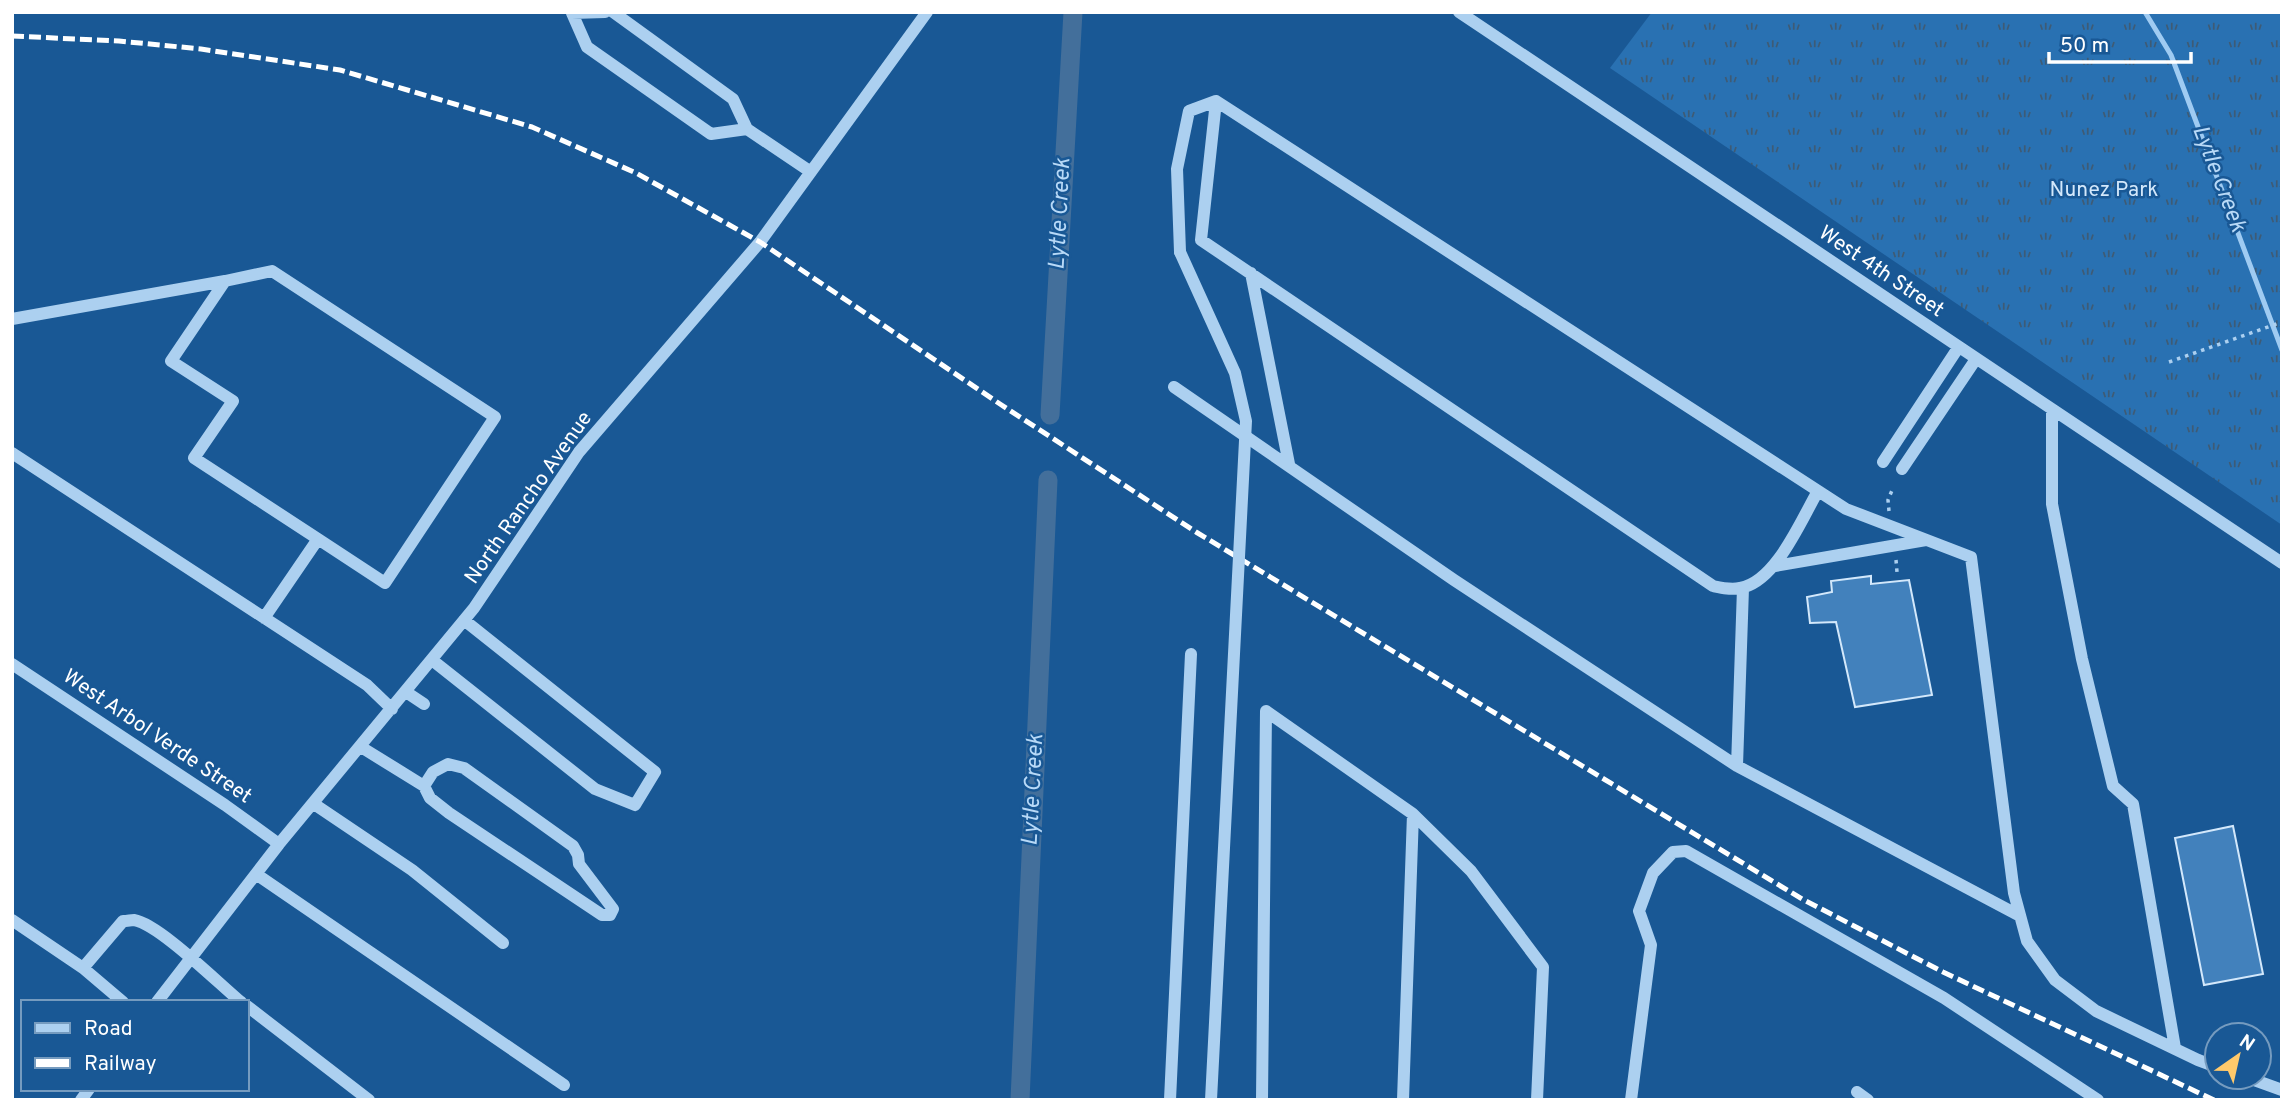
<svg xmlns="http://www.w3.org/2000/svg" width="2294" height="1112" font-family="Overpass,sans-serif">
<defs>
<pattern id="grass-tufts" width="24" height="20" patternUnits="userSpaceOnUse" patternTransform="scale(1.75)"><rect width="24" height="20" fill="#2971b2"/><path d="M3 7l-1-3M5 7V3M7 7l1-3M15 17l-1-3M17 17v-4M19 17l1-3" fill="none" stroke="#3e5b75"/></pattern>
</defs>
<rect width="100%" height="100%" fill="#195895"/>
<!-- grass -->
<path fill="url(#grass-tufts)" d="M 1652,12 L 2282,12 L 2282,525 L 1610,68 Z"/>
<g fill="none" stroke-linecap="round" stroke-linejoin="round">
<!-- stream -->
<path stroke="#9fcbf2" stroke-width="5" d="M 2145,12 L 2171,55 L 2282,350"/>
<!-- canal -->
<path stroke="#436f9b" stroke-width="19" d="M 1050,415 L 1073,12
M 1020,1100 L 1048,480"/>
</g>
<!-- building -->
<path fill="#4281bc" stroke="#d3e8fb" stroke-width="2" d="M 1871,576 L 1871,584 L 1909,580 L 1932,695 L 1855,707 L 1836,622 L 1810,623 L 1807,597 L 1832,592 L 1831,581 Z
M 2233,826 L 2263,974 L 2204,985 L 2175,838 Z"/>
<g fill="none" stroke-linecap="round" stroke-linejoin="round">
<!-- path -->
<path stroke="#acd0f0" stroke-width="3.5" stroke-dasharray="3.5 5" stroke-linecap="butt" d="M 2169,362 L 2282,322
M 1889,511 L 1888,500 L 1893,488
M 1896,560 L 1897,572"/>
<!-- minor -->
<path stroke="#acd0f0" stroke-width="12" d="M 605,12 L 572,13 L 587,47 L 711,134 L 747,129
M 613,12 L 733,99 L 747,129 L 811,172
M 1459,12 L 2282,563
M 1180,252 L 1177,169 L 1189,111 L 1216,101
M 1251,273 L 1289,464
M 12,319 L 225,281
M 1174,387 L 1454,580 L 1737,766 L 2020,916
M 2052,410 L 2052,504 L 2082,659 L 2113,786 L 2133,804 L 2175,1048
M 12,453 L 367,685 L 392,709
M 1883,462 L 1958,348
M 1902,469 L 1976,359
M 1818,491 C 1801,520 1776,582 1740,588 C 1730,590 1722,588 1713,586 L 1201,240 L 1216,101 L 1846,509 L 1971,557 L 2014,893 L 2027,941 L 2055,980 L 2096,1011 L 2198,1060 L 2217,1067
M 1775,566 L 1926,540
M 264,618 L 318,539 L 385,583 L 495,417 L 272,271 L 225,281 L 171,361 L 233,401 L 194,458 L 318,539
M 432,660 L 595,789 L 635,805 L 655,772 L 464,620
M 12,664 L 225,805 L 279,844
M 406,692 L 424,704
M 361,747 L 424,786 L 430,798 L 449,813 L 602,915 L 610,915 L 613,909 L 579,864 L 578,855 L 573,846 L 464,768 L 448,764 L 433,772 L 424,786
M 1737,766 L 1743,588
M 314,804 L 412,870 L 503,943
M 1413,814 L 1471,871 L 1543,967 L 1537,1100
M 256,874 L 564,1085
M 12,920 L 83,968 L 123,1002
M 83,968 L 123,921 C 127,921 131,920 134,920 C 159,924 219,984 241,1002
M 157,1002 L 279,844 L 474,608 L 579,452 L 760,242 L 927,12
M 247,1006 L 369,1100
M 2246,1077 L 2282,1090
M 1857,1092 L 1868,1100
M 81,1100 L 89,1089
M 1170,1100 L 1191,654
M 1262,1100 L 1266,711 L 1413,814 L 1403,1100
M 1631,1100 L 1651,945 L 1639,911 L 1653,873 L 1673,852 L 1686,851 L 1944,998 L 2098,1100"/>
<!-- rail -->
<path stroke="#fff" stroke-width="5" stroke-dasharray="12 5" stroke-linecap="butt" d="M 12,36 L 119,41 L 201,49 L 340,70 L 532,127 L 636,173 L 760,242 L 1000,404 L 1196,532 L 1802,899 L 1943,972 L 2214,1100"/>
<!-- minor-bridge -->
<path stroke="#acd0f0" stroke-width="12" d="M 1180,252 L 1235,373 L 1246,421 L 1211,1100"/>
</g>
<g text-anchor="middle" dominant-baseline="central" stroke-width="5" stroke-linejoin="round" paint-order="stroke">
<!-- park labels -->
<g font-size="21" fill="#d3e8fb" stroke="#195895">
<text x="2104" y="190">Nunez Park</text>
</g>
<!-- street labels -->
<g font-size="21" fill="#fff" stroke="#195895">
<text transform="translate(1881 272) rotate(34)">West 4th Street</text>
<text transform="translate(529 498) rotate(-55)">North Rancho Avenue</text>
<text transform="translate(157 737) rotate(34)">West Arbol Verde Street</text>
</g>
<!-- water labels -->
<g font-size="23" font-style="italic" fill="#b8d9f7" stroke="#195895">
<text transform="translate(2218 179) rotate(69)">Lytle Creek</text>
<text transform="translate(1061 214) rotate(-87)">Lytle Creek</text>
<text transform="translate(1034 790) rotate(-87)">Lytle Creek</text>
</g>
</g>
<!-- border -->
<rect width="2294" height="1112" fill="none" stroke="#ffffff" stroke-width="28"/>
<!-- legend -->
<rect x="21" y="1000" width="228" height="91" fill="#195895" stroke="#759bbf" stroke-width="2"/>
<rect x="35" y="1023" width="35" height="10" fill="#acd0f0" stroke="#759bbf" stroke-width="2"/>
<text x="84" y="1035" font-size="21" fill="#ffffff">Road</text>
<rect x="35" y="1058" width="35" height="10" fill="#ffffff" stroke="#759bbf" stroke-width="2"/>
<text x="84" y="1070" font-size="21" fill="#ffffff">Railway</text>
<!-- north arrow -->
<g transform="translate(2238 1056) rotate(34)"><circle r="33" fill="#195895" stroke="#759bbf" stroke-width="2"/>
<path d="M0-5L12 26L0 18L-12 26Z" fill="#ffc96b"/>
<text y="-10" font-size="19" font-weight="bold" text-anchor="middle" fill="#ffffff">N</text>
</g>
<!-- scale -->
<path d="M2049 52v10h142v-10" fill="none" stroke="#ffffff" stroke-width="3.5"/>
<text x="2060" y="52" font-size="21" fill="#ffffff" stroke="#195895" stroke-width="5" paint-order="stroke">50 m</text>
</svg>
